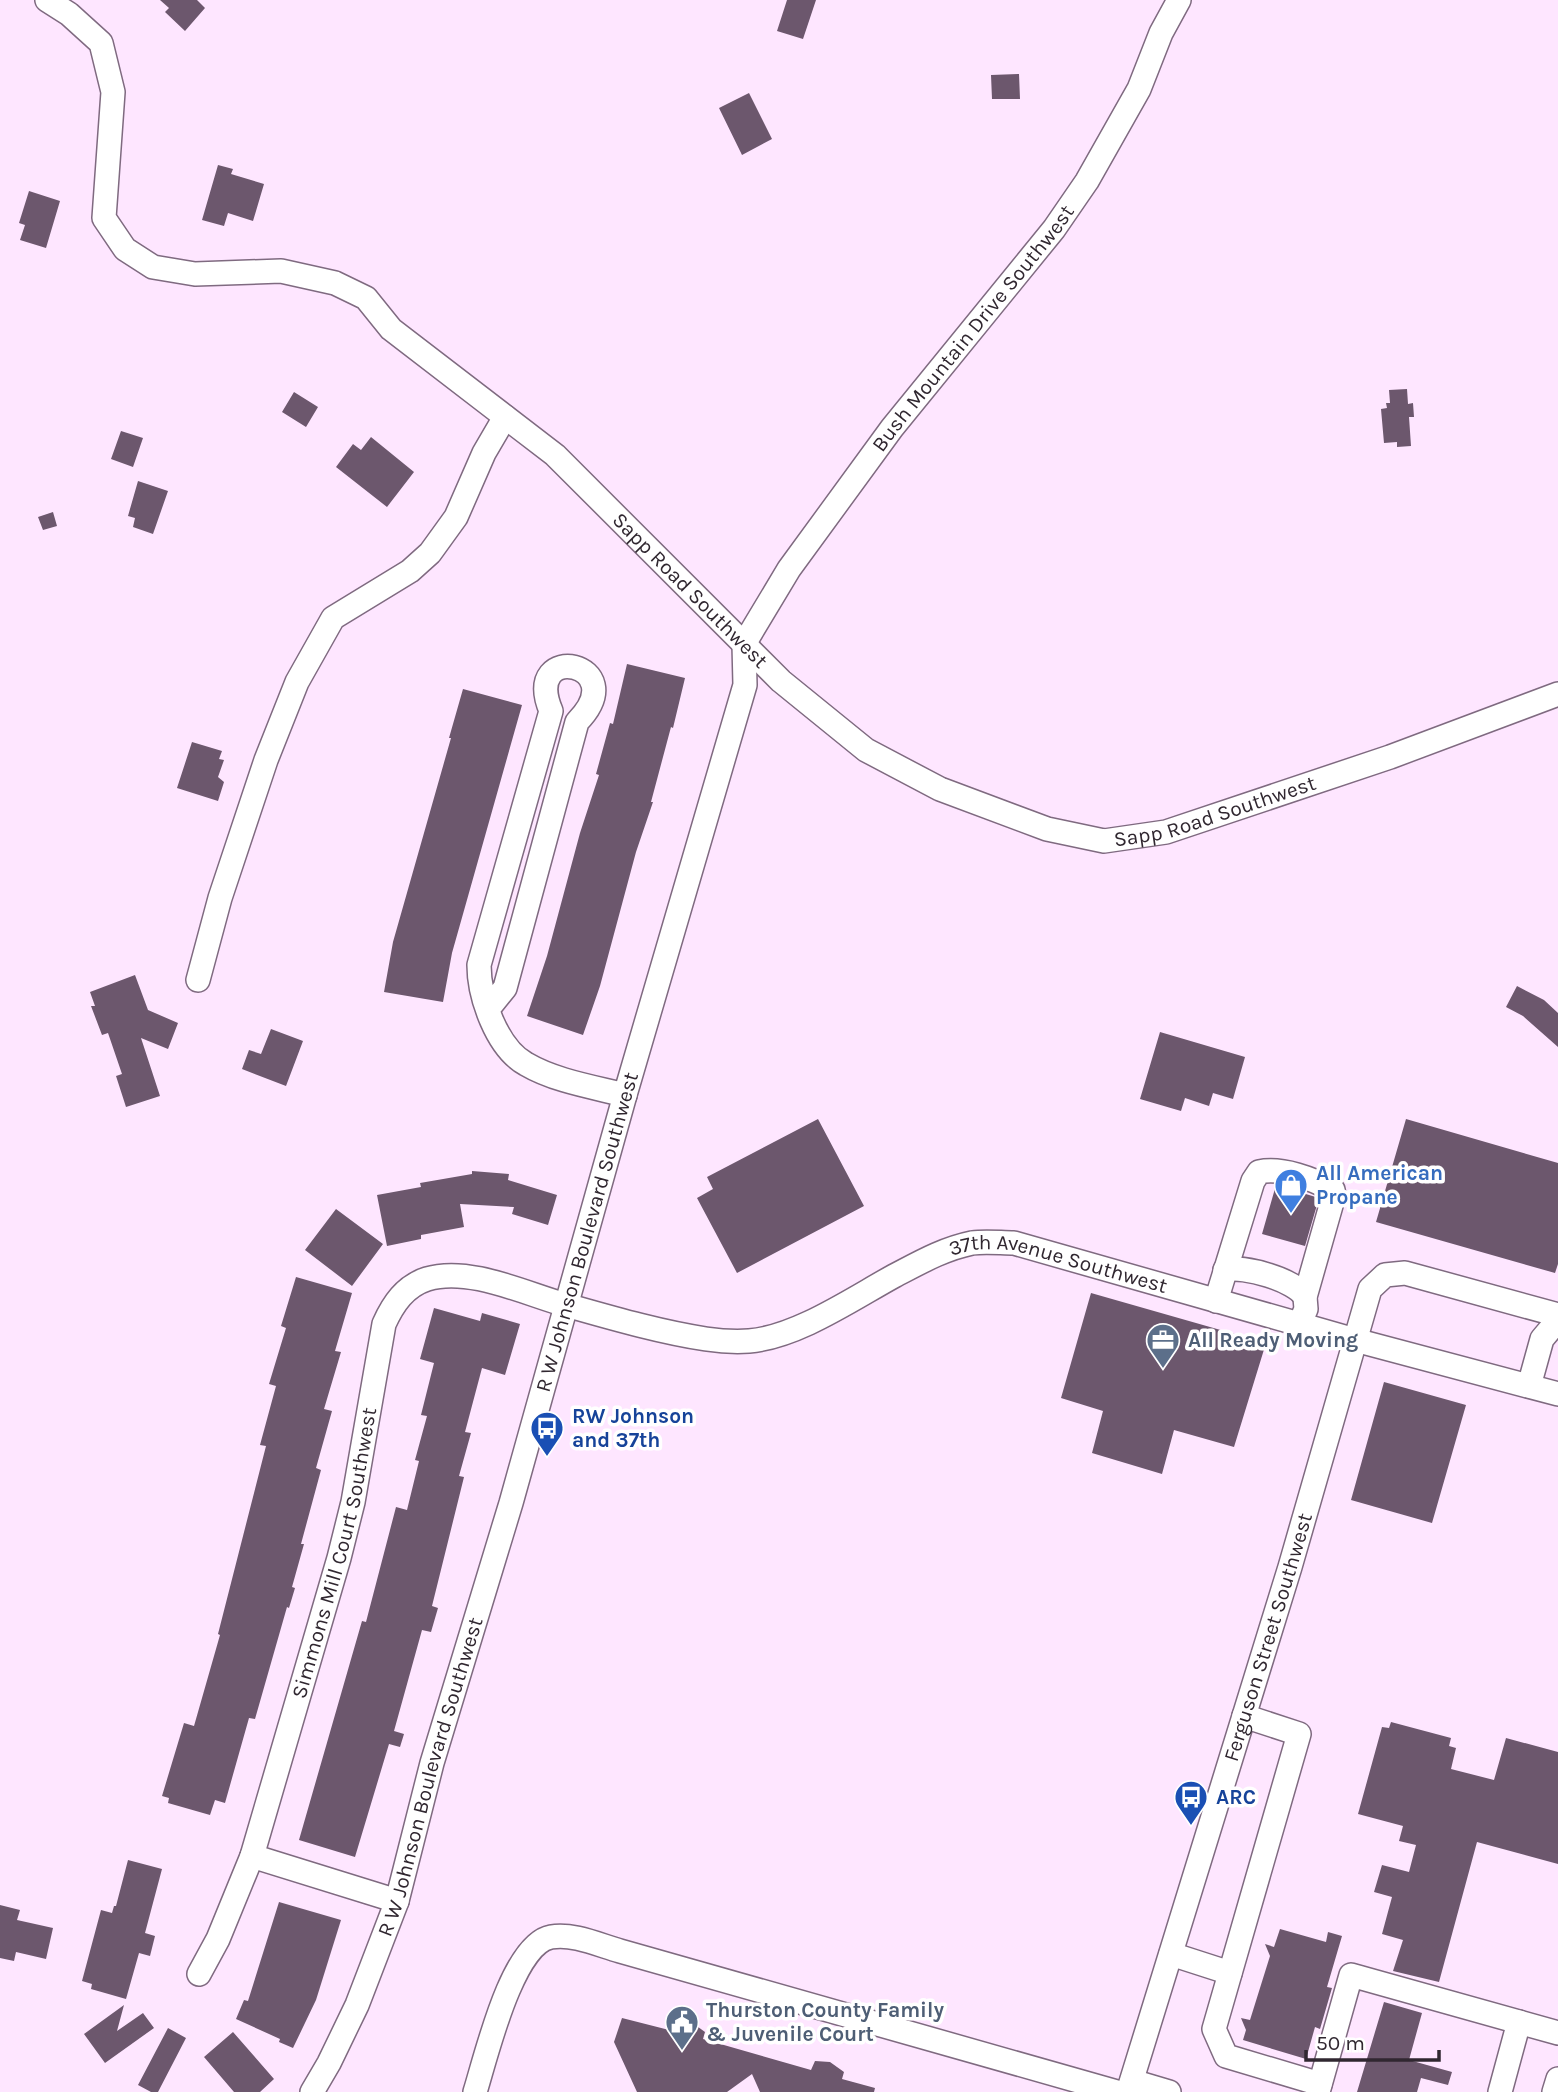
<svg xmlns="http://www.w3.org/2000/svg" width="1558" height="2092" font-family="Karla,sans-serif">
<rect width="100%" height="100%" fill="#fee6ff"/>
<!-- building -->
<path fill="#6c576d" d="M 160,0 L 197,0 L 205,8 L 185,31 L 165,12 L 169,8 Z
M 787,0 L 816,0 L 803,39 L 777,31 Z
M 1019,74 L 1020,99 L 992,99 L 991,75 Z
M 749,93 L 772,139 L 742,155 L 719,108 Z
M 218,165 L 233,169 L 231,174 L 264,184 L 253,221 L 228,213 L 224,226 L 202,220 Z
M 29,191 L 60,201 L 46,248 L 20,240 L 25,225 L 19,223 Z
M 1407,389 L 1408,404 L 1413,403 L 1414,417 L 1409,417 L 1411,446 L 1397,447 L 1397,442 L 1384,443 L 1381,409 L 1387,408 L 1386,403 L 1390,403 L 1389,390 Z
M 294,392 L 318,407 L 306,427 L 282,412 Z
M 121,431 L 143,438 L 133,467 L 111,459 Z
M 371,437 L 414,472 L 387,507 L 336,467 L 353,444 L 361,450 Z
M 138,481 L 168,491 L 153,534 L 133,527 L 135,518 L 128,516 Z
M 53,512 L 57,526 L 43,530 L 38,517 Z
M 627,664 L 685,678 L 673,728 L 671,727 L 651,802 L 653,802 L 636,852 L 600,986 L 583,1035 L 527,1016 L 547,956 L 580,833 L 599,775 L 596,774 L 610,723 L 613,724 Z
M 463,689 L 522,705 L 452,953 L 443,1002 L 384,992 L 393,942 L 451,738 L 449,738 Z
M 192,742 L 222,751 L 219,759 L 224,760 L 218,777 L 224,782 L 218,801 L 177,788 Z
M 135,975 L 148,1010 L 178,1023 L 168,1049 L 141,1038 L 160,1096 L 126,1107 L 116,1076 L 122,1074 L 108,1033 L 102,1035 L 91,1006 L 95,1006 L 90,992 Z
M 1517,986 L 1544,1000 L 1558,1013 L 1558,1047 L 1523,1016 L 1506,1007 Z
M 271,1029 L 303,1041 L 286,1086 L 242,1069 L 249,1050 L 261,1054 Z
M 1160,1032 L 1245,1057 L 1233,1099 L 1213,1093 L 1209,1106 L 1185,1098 L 1181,1111 L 1140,1099 Z
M 818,1119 L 864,1206 L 737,1273 L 697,1198 L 713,1189 L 707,1177 Z
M 1406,1119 L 1558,1163 L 1558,1264 L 1555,1273 L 1376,1222 Z
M 472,1171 L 509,1174 L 508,1180 L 557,1195 L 548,1225 L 512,1214 L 514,1207 L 460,1204 L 464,1227 L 421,1235 L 421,1239 L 387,1246 L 377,1195 L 421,1187 L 420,1183 L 472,1174 Z
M 1276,1185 L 1319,1198 L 1305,1246 L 1262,1234 Z
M 336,1209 L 383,1244 L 352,1286 L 305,1250 Z
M 296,1277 L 352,1293 L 335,1351 L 341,1352 L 324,1409 L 332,1411 L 316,1468 L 321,1470 L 301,1544 L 304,1544 L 292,1587 L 295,1588 L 289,1608 L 287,1607 L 255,1719 L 249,1718 L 225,1803 L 215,1800 L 210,1815 L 168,1803 L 169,1798 L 162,1796 L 184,1723 L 194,1726 L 220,1635 L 218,1634 L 266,1446 L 260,1445 L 276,1386 L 269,1384 L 286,1328 L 281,1326 Z
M 1091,1293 L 1266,1343 L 1234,1447 L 1174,1430 L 1162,1474 L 1092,1453 L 1103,1411 L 1061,1398 Z
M 434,1308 L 480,1321 L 482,1313 L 520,1324 L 505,1375 L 482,1368 L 465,1432 L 471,1433 L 459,1476 L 464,1477 L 432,1606 L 438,1608 L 431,1632 L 422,1630 L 394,1731 L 404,1734 L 400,1747 L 389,1744 L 355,1857 L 299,1840 L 362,1621 L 366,1622 L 396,1507 L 407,1510 L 419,1461 L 415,1460 L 427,1416 L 421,1415 L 434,1363 L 420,1359 Z
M 1384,1382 L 1466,1405 L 1432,1523 L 1351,1500 Z
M 1391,1722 L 1451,1738 L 1449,1746 L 1456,1748 L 1451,1769 L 1494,1780 L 1506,1738 L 1558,1752 L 1558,1864 L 1477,1842 L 1439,1982 L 1393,1971 L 1403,1940 L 1382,1934 L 1392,1897 L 1374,1892 L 1382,1865 L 1409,1872 L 1416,1845 L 1399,1841 L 1403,1826 L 1358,1814 L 1382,1727 L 1389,1728 Z
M 128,1860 L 162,1869 L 145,1933 L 155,1936 L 150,1956 L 139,1953 L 126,1999 L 91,1989 L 92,1984 L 82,1981 L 101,1910 L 112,1913 L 114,1906 L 116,1906 Z
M 279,1902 L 341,1920 L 316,2000 L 293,2048 L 279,2042 L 280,2039 L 236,2019 L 244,2000 L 248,2001 Z
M 0,1905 L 20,1910 L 17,1920 L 53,1928 L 46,1959 L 16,1952 L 14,1961 L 0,1958 Z
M 1280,1929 L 1326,1942 L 1328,1932 L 1342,1936 L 1327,1987 L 1332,1988 L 1320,2029 L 1315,2027 L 1306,2059 L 1243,2040 L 1246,2030 L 1241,2018 L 1250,2020 L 1270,1956 L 1265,1944 L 1274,1947 Z
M 1384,2002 L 1422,2013 L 1409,2060 L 1452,2072 L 1448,2085 L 1421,2078 L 1417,2092 L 1357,2092 Z
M 124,2005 L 117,2031 L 143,2013 L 154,2028 L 105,2063 L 84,2034 Z
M 622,2018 L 673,2031 L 676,2022 L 694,2024 L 705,2032 L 703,2039 L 811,2070 L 815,2061 L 830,2062 L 844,2072 L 842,2079 L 875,2088 L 874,2092 L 760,2092 L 752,2074 L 727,2092 L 637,2092 L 614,2042 Z
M 168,2028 L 186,2038 L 158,2092 L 151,2092 L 138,2085 Z
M 233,2032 L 274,2079 L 260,2092 L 234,2092 L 204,2057 Z"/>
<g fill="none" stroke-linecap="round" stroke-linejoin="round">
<defs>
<g id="minor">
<path id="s1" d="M 47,0 L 69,14 L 101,43 L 113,92 L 104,218 L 125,249 L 153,267 L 195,274 L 281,271 L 335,283 L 366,298 L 391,329 L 555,455 L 781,681 L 866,750 L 940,789 L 1047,829 L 1104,841 L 1166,832 L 1390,757 L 1558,694"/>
<path d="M 198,980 L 220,898 L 266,760 L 297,682 L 333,618 L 410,571 L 430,553 L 456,517 L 484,453 L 505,417"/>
<path d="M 488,1009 L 505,988 L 577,722 C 635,663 521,639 551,711 L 479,965 C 479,997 497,1048 526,1064 C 555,1081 593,1087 625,1095"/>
<path d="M 1225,1270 C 1243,1265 1296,1280 1305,1297"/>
<path d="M 1216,1301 L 1253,1181 L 1259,1172 C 1282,1167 1313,1179 1333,1190 L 1334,1195 L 1305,1297 L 1306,1309 L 1300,1323"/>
<path d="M 1529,1386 L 1542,1339 L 1558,1320"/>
<path d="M 1244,1716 L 1299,1734 L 1214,2029 L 1226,2056 L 1320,2084"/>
<path d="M 252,1856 L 397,1901"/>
<path d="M 1171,1954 L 1230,1973"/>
<path id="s2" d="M 199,1974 L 218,1939 L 252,1856 L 339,1558 L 353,1502 L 384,1324 C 393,1304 405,1286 427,1279 C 469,1266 526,1294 566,1305 C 612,1318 660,1332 706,1339 C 720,1341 735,1342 749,1341 C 797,1337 852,1299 894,1276 C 919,1263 943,1249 972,1243 C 986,1241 1001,1243 1014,1243 L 1355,1340 L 1558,1394"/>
<path d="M 1132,2081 L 1169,2092"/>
<path id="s3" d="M 312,2092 L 329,2063 L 357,2005 L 397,1901 L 432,1763 L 511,1503 L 625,1095 L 745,685 L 744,644 L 789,569 L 892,428 L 1054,229 L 1087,181 L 1139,89 L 1161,33 L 1179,0"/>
<path d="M 475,2092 C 486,2057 512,1944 551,1937 C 573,1933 599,1945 620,1951 L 1117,2092"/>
<path id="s4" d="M 1128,2092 L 1290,1567 L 1370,1289 L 1385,1275 L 1405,1273 L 1558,1315"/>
<path d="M 1318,2092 L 1351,1975 L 1558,2033"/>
<path d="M 1500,2092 L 1519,2022"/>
<path d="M 1554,2092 L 1558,2079"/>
</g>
</defs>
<!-- minor casing -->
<use href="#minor" stroke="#7f6a80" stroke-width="26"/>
<!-- minor -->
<use href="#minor" stroke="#fff" stroke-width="23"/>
</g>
<!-- icons -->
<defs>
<symbol id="shop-pin" viewBox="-11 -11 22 30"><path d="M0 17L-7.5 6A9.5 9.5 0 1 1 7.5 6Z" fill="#3f7fe0" stroke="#fff"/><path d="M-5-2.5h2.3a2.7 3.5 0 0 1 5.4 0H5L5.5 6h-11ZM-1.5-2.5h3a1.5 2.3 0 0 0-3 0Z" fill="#fff"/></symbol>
<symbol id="office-pin" viewBox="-11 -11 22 30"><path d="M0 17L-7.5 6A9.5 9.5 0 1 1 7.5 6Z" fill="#5c6f8a" stroke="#fff"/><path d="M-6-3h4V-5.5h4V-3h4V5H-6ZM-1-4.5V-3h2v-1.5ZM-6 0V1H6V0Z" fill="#fff"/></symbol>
<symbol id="bus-pin" viewBox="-11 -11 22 30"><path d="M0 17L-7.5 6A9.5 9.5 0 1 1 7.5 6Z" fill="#1a4fb4" stroke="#fff"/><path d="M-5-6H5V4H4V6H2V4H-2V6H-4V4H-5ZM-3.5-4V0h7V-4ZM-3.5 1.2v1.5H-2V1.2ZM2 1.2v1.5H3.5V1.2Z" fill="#fff"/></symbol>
<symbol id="civic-pin" viewBox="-11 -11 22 30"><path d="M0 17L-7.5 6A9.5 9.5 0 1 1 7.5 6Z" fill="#5c6f8a" stroke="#fff"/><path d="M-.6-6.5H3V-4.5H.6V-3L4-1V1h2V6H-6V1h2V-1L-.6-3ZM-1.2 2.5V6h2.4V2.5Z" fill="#fff"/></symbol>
</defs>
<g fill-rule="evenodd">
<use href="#shop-pin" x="1272" y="1166" width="38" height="52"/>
<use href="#office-pin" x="1144" y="1321" width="38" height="52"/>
<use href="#bus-pin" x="528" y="1409" width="38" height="52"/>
<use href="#bus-pin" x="1172" y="1778" width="38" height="52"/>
<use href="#civic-pin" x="663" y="2003" width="38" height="52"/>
</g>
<g text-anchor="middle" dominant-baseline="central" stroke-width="7" stroke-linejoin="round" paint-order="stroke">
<!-- street labels -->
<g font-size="21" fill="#302730" stroke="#fff">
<text stroke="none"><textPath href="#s3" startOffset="1906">Bush Mountain Drive Southwest</textPath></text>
<text stroke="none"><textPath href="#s1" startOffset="973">Sapp Road Southwest</textPath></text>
<text stroke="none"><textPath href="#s1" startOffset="1582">Sapp Road Southwest</textPath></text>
<text stroke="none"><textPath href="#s3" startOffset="905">R W Johnson Boulevard Southwest</textPath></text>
<text stroke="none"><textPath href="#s2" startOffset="1407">37th Avenue Southwest</textPath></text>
<text stroke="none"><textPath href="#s2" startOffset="444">Simmons Mill Court Southwest</textPath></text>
<text stroke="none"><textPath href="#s4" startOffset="476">Ferguson Street Southwest</textPath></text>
<text stroke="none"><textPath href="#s3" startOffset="338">R W Johnson Boulevard Southwest</textPath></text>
</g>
<!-- shop labels -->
<g font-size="21" font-weight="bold" fill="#366cbe" stroke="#fff" text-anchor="start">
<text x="1316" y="1173">All American<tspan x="1316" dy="24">Propane</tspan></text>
</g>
<!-- service labels -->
<g font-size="21" font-weight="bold" fill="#4e5e75" stroke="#fff" text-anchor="start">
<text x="1188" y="1340">All Ready Moving</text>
<text x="706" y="2010">Thurston County Family<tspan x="706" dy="24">&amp; Juvenile Court</tspan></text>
</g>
<!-- transit labels -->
<g font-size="21" font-weight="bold" fill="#164399" stroke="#fff" text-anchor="start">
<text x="572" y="1416">RW Johnson<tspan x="572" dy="24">and 37th</tspan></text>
<text x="1216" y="1797">ARC</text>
</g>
</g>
<!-- scale -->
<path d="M1306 2050v10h133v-10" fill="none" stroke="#302730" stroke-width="3.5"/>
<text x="1316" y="2050" font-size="21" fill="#302730" stroke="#ffffff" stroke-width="5" paint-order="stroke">50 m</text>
</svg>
